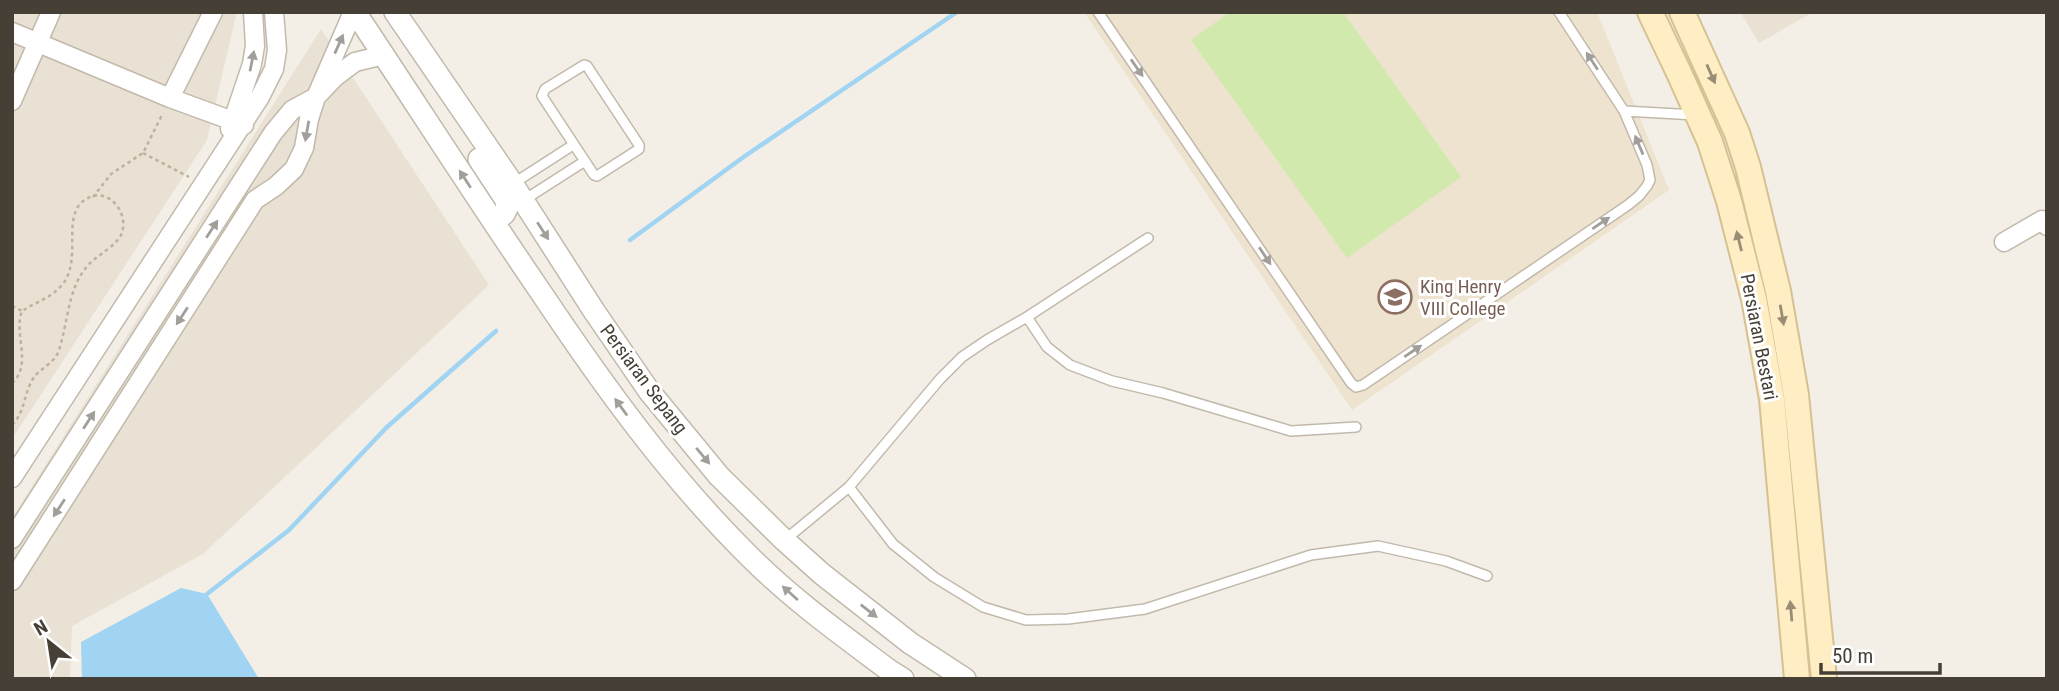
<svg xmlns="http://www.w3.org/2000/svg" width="2059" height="691" font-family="'Roboto Condensed',sans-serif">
<rect width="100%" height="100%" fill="#f3efe6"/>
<!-- residential -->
<path fill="#e8e1d4" d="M 12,12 L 235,12 L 236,15 L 207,140 L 12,439 Z
M 1740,12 L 1813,12 L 1759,43 Z
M 321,29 L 489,285 L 203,554 L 72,626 L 70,679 L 12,679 L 12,518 Z"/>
<!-- education -->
<path fill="#ede3cf" d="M 1084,12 L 1597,12 L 1669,190 L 1352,410 Z"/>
<!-- green -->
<path fill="#d1e9ad" d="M 1230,12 L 1343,12 L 1461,177 L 1347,258 L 1191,40 Z"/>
<!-- water -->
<path fill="#a0d4f2" d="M 181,588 L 207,594 L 259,679 L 82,679 L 81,642 Z"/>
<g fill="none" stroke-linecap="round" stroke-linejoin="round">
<!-- stream -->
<path stroke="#a0d4f2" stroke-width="4.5" d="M 630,240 L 745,156 L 957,12
M 207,594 L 289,530 L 387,427 L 496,331"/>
<defs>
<path id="service" d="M 1098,12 L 1351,383 L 1356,387 L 1363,385 L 1628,205 L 1639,196 L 1647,186 L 1650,180 L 1647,165 L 1624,111 L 1559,12
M 584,65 L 587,66 L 639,145 L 639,149 L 636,151 L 597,176 L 594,175 L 542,96 L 545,89 Z
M 1624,111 L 1696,115
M 514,183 L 573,145
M 524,200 L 585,161
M 1027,317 L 1047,347 L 1070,365 L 1112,381 L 1163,393 L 1291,431 L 1356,427
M 849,487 L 893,544 L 934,577 L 983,607 L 1026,620 L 1068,619 L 1145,609 L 1311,555 L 1378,546 L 1446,561 L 1487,576
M 786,539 L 849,487 L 940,379 L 962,357 L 987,340 L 1027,317 L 1148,238"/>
<path id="minor" d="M 12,32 L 170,98 L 244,125
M 170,98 L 213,12
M 12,101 L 51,12
M 230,129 L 252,64 L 255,46 L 253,12
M 2004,242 L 2042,220 L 2047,226
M 12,478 L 260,97 L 274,69 L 277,50 L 274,12
M 12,539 L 273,133 L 292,110 L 316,97 L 353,12
M 12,581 L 255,200 L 276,186 L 294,169 L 304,148 L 309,119 L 316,97 L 335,77 L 355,62 L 384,55"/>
<path id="tertiary" d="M 355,12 C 417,105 477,199 540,291 C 603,385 669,477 750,557 C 793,600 842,635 890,671 L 903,679
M 395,12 L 508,177 L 594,311 L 649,391 L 719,476 L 784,540 L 822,574 L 910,643 L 965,679
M 479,159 L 506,200 L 507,208 L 504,214 L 492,220"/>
<path id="secondary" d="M 1650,12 L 1680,75 L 1710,142 L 1729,201 L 1754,299 L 1772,399 L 1797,679
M 1682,12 L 1737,133 L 1748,167 L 1778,291 L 1796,395 L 1824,679"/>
</defs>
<!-- service casing -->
<use href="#service" stroke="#c2b9ab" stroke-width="12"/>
<!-- minor casing -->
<use href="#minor" stroke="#c2b9ab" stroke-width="21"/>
<!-- tertiary casing -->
<use href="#tertiary" stroke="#c2b9ab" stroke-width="24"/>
<!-- secondary casing -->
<use href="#secondary" stroke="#d5c194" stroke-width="28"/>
<!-- path -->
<path stroke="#c1b199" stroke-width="2.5" stroke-dasharray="3.5 3.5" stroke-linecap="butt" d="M 143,153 L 189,177
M 93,197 L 111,174 L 143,153 L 163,113
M 12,306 L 22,311
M 12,383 C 33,365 13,333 22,311 C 36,302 51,298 62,285 C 82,261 63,221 81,203 C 105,180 133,214 120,237 C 115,244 107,250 100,255 C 67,277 70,316 59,350 C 55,363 41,368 34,377 C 23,394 26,411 12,425"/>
<!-- service -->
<use href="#service" stroke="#fff" stroke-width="9"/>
<!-- minor -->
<use href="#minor" stroke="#fff" stroke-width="18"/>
<!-- tertiary -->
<use href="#tertiary" stroke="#fff" stroke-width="21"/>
<!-- secondary -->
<use href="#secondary" stroke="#ffeec4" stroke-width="24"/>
</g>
<!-- one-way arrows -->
<defs><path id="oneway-solid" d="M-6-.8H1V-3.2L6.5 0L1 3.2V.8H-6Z" transform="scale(1.75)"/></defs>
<g fill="#a29f9a">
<use href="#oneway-solid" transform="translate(339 44) rotate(-66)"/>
<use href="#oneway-solid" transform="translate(252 61) rotate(-79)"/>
<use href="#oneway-solid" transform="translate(1592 61) rotate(-123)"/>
<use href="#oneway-solid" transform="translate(1137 68) rotate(55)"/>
<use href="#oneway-solid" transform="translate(307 131) rotate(100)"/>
<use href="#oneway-solid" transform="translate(1639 145) rotate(-113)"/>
<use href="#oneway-solid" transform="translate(465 179) rotate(-123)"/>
<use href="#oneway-solid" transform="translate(1601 223) rotate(-34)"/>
<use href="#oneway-solid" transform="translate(212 229) rotate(-57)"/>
<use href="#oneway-solid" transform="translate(543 231) rotate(57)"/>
<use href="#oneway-solid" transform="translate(1265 256) rotate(56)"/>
<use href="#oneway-solid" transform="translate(182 316) rotate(123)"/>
<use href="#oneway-solid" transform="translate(1413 351) rotate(-34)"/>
<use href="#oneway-solid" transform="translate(621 407) rotate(-126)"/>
<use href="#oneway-solid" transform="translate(89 420) rotate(-57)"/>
<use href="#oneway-solid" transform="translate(703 456) rotate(50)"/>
<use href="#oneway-solid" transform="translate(59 508) rotate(123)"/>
<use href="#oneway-solid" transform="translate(790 593) rotate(-138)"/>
<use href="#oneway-solid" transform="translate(869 611) rotate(38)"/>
</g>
<g fill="#998e75">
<use href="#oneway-solid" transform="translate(1711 74) rotate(66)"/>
<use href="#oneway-solid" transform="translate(1739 241) rotate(-104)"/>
<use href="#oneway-solid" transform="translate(1782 315) rotate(80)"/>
<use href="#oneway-solid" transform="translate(1791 611) rotate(-95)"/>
</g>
<!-- icons -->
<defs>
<symbol id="school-ring" viewBox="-11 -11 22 22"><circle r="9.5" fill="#fff" stroke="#8d6e63" stroke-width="1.5"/><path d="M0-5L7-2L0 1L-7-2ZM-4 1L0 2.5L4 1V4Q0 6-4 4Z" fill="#8d6e63"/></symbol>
</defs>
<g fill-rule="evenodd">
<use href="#school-ring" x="1376" y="278" width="38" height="38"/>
</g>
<g text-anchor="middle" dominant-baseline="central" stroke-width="6" stroke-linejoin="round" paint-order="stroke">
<!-- education labels -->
<g font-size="19" fill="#785e54" stroke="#fff" text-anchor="start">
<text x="1420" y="286">King Henry<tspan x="1420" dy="22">VIII College</tspan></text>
</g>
<!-- street labels -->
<g font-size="19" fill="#463f35" stroke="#fff">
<text transform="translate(1759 337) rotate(79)">Persiaran Bestari</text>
<text transform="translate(644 379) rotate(53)">Persiaran Sepang</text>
</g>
</g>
<!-- border -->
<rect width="2059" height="691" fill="none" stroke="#463f35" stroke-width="28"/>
<!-- north arrow -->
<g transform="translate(49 642) rotate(330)" stroke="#ffffff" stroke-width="5" paint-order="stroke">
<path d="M0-5L12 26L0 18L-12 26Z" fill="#463f35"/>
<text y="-10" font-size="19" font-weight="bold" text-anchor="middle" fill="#463f35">N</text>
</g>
<!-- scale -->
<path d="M1821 663v10h119v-10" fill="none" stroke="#463f35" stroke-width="3.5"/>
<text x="1832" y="663" font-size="21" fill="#463f35" stroke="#ffffff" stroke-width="5" paint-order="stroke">50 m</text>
</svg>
